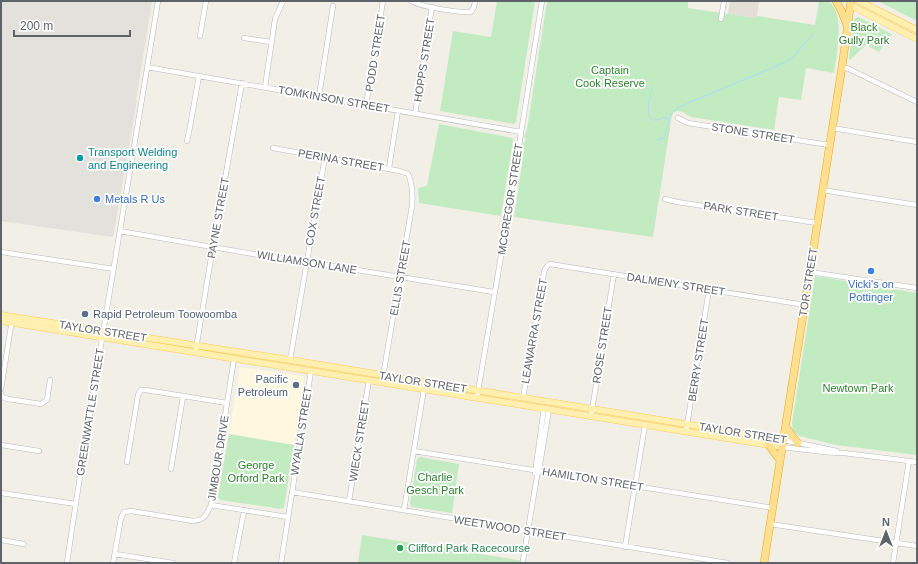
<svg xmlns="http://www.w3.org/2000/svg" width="918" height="564" font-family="Helvetica,sans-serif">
<rect width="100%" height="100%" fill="#f2efe7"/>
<!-- commercial -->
<path fill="#fff7df" d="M 240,367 L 303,376 L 305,378 L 294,445 L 229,434 Z"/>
<!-- industrial -->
<path fill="#e2e1db" d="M 1,1 L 152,1 L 136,100 L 137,101 L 113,237 L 1,221 Z"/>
<!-- education -->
<path fill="#e2ded6" d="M 730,1 L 759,1 L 757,18 L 728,14 Z"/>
<!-- green -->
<path fill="#c3ebc2" d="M 497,1 L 535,1 L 516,122 L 514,124 L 440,111 L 453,31 L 491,37 Z
M 547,1 L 688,1 L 688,8 L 756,18 L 757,16 L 815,25 L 819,1 C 822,1 824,0 826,1 C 847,6 836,58 834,73 L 806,68 L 801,100 L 779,97 L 774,130 L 691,117 C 684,113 678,107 672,115 L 653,237 L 514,217 L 524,151 L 523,143 L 525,142 L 526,139 L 524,137 L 524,136 L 527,130 Z
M 878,1 L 917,1 L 917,21 Z
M 858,17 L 892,34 L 879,52 L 866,45 L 850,60 L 849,58 L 854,19 Z
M 439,124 L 512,138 L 513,140 L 501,216 L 419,203 L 418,188 L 427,186 Z
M 815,276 L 917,293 L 917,455 L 836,445 L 799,436 L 793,432 L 792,423 Z
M 229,434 L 294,445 L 284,507 L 281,509 L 220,500 L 218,497 Z
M 420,457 L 459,464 L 452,513 L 412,507 L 410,504 L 417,459 Z
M 362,535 L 536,563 L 358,563 Z"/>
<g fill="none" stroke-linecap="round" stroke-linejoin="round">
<!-- stream -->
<path stroke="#aadcff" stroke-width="1" d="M 652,87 C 651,96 643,117 654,120 C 658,121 660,119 663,117 L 668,119
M 658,140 L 663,138 L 665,136 C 671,114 665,114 688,103 L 786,62 L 794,56 L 813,34"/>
<defs>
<path id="minor" d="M 411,1 C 422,7 459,13 471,12 L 474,7 L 475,1
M 721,19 L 724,1
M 200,36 L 206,1
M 244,38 L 271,42
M 147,67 L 521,132
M 842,67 L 849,69 L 917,102
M 265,87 L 275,19 L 283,1
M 319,96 L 333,6
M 366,105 L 383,1
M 415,114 L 432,7
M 678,118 L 688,123 L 829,145
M 832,128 L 917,142
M 187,141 L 189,132 L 199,76
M 273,148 L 400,171 L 408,174 C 413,185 413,195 412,206 L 382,382
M 389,168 L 398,111
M 822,190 L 917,205
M 665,199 L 677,202 L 817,223
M 120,231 L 259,255 L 307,262 L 494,292
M 1,252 L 114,269
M 810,272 L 917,288
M 196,349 L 213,246 L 242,83
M 290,360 L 325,157
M 1,389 L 12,320
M 1,393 L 2,397 L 8,399 L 41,404 L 47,400 L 50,380
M 477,397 L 507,221 L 542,1
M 523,398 L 544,272 C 545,268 546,266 550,264 L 805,305
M 591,416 L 614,274
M 686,431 L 709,290
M 784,440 L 837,451
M 1,445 L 39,451
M 782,447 C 803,449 823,453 844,453 L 917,462
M 414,451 L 773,508
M 127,462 L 138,395 L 141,390 L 146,390 L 227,403
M 171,469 L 183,397
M 535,473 L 544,408
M 292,492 L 728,563
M 1,493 L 76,504
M 349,501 L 369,380
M 211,505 L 288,517
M 404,510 L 424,389
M 770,524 L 917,546
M 1,540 L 24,544
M 625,547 L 645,425
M 115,554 L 173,563
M 523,560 L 537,476 L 539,471 L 549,409
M 67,563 C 94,375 128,188 158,1
M 113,563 L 121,518 L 124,512 L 131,511 L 193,521 C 205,520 206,515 211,505 L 234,359
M 234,563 L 244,511
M 281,563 L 311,371
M 893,563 L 909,461"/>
<path id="major" d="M 859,1 L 917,30
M 850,5 L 917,39
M 1,315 L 290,360 L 784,440
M 1,321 L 782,447"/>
<path id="highway" d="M 836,1 L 841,10 L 847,25
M 786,427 L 792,436 L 798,443
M 768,444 L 780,460
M 764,563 L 842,67 L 851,1"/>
</defs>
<!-- minor casing -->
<use href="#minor" stroke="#b7babf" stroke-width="5.5"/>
<!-- major casing -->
<use href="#major" stroke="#fdc955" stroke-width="7"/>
<!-- highway casing -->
<use href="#highway" stroke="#f9a400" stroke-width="8"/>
<!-- minor -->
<use href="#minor" stroke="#fff" stroke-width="4.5"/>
<!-- major -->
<use href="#major" stroke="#fff0af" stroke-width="6"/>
<!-- highway -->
<use href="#highway" stroke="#ffe091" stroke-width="7"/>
</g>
<!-- markers -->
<circle fill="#0f9aa8" stroke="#fff" stroke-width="1.5" cx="80" cy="158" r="4"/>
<g fill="#3f7fe0" stroke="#fff" stroke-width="1.5">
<circle cx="97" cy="199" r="4"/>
<circle cx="871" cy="271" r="4"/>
</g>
<g fill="#5c6f8a" stroke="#fff" stroke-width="1.5">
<circle cx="85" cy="314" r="4"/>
<circle cx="296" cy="385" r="4"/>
</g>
<circle fill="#2e9e5b" stroke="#fff" stroke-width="1.5" cx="400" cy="548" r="4"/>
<g text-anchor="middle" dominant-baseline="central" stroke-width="3.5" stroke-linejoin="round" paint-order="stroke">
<!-- park labels -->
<g font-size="11" fill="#2c812e" stroke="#fff">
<text x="864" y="27">Black<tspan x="864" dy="13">Gully Park</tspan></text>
<text x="610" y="70">Captain<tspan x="610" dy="13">Cook Reserve</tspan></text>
<text x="858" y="388">Newtown Park</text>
<text x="256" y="465">George<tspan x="256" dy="13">Orford Park</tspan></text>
<text x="435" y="477">Charlie<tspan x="435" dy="13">Gesch Park</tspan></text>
</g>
<!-- street labels -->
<g font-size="11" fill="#5e6369" stroke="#fff">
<text transform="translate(375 53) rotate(-81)">PODD STREET</text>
<text transform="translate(424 60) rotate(-81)">HOPPS STREET</text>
<text transform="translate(334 99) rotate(10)">TOMKINSON STREET</text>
<text transform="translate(753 133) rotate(9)">STONE STREET</text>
<text transform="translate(341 160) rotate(10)">PERINA STREET</text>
<text transform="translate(510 199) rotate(-81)">MCGREGOR STREET</text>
<text transform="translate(315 211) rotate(-80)">COX STREET</text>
<text transform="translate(741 211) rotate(9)">PARK STREET</text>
<text transform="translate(218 218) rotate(-80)">PAYNE STREET</text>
<text transform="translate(307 262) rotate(9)">WILLIAMSON LANE</text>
<text transform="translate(400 278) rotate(-80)">ELLIS STREET</text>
<text transform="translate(808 282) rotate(-81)">TOR STREET</text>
<text transform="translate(676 284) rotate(9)">DALMENY STREET</text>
<text transform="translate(103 331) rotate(9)">TAYLOR STREET</text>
<text transform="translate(534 331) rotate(-80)">LEAWARRA STREET</text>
<text transform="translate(602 345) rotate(-81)">ROSE STREET</text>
<text transform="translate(698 360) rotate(-81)">BERRY STREET</text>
<text transform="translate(423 382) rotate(9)">TAYLOR STREET</text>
<text transform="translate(90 412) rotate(-81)">GREENWATTLE STREET</text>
<text transform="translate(301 431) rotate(-81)">WYALLA STREET</text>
<text transform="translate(743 433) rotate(9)">TAYLOR STREET</text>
<text transform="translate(359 441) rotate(-81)">WIECK STREET</text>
<text transform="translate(218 458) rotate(-81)">JIMBOUR DRIVE</text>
<text transform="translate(593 479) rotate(9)">HAMILTON STREET</text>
<text transform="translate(510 528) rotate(9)">WEETWOOD STREET</text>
</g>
<!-- culture labels -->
<g font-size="11" fill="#0d838f" stroke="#fff" text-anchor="start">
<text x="88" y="152">Transport Welding<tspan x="88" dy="13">and Engineering</tspan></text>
</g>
<!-- shop labels -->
<g font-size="11" fill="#366cbe" stroke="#fff" text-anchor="start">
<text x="105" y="199">Metals R Us</text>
<text x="871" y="284" text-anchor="middle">Vicki's on<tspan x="871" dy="13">Pottinger</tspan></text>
</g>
<!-- service labels -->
<g font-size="11" fill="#4e5e75" stroke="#fff" text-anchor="start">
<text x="93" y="314">Rapid Petroleum Toowoomba</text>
<text x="288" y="379" text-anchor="end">Pacific<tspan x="288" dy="13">Petroleum</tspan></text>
</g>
<!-- leisure labels -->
<g font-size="11" fill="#27864d" stroke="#fff" text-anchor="start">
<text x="408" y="548">Clifford Park Racecourse</text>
</g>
</g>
<!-- border -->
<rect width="918" height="564" fill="none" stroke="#5e6369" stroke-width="4"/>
<!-- north arrow -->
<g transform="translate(886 532)" stroke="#ffffff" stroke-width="3" paint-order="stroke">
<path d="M0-3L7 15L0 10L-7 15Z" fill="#5e6369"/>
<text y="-6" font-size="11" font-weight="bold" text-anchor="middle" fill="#5e6369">N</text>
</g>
<!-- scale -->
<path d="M14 30v6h116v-6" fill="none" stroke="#5e6369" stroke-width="2"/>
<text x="20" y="30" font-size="12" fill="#5e6369" stroke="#ffffff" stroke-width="3" paint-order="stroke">200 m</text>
</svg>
